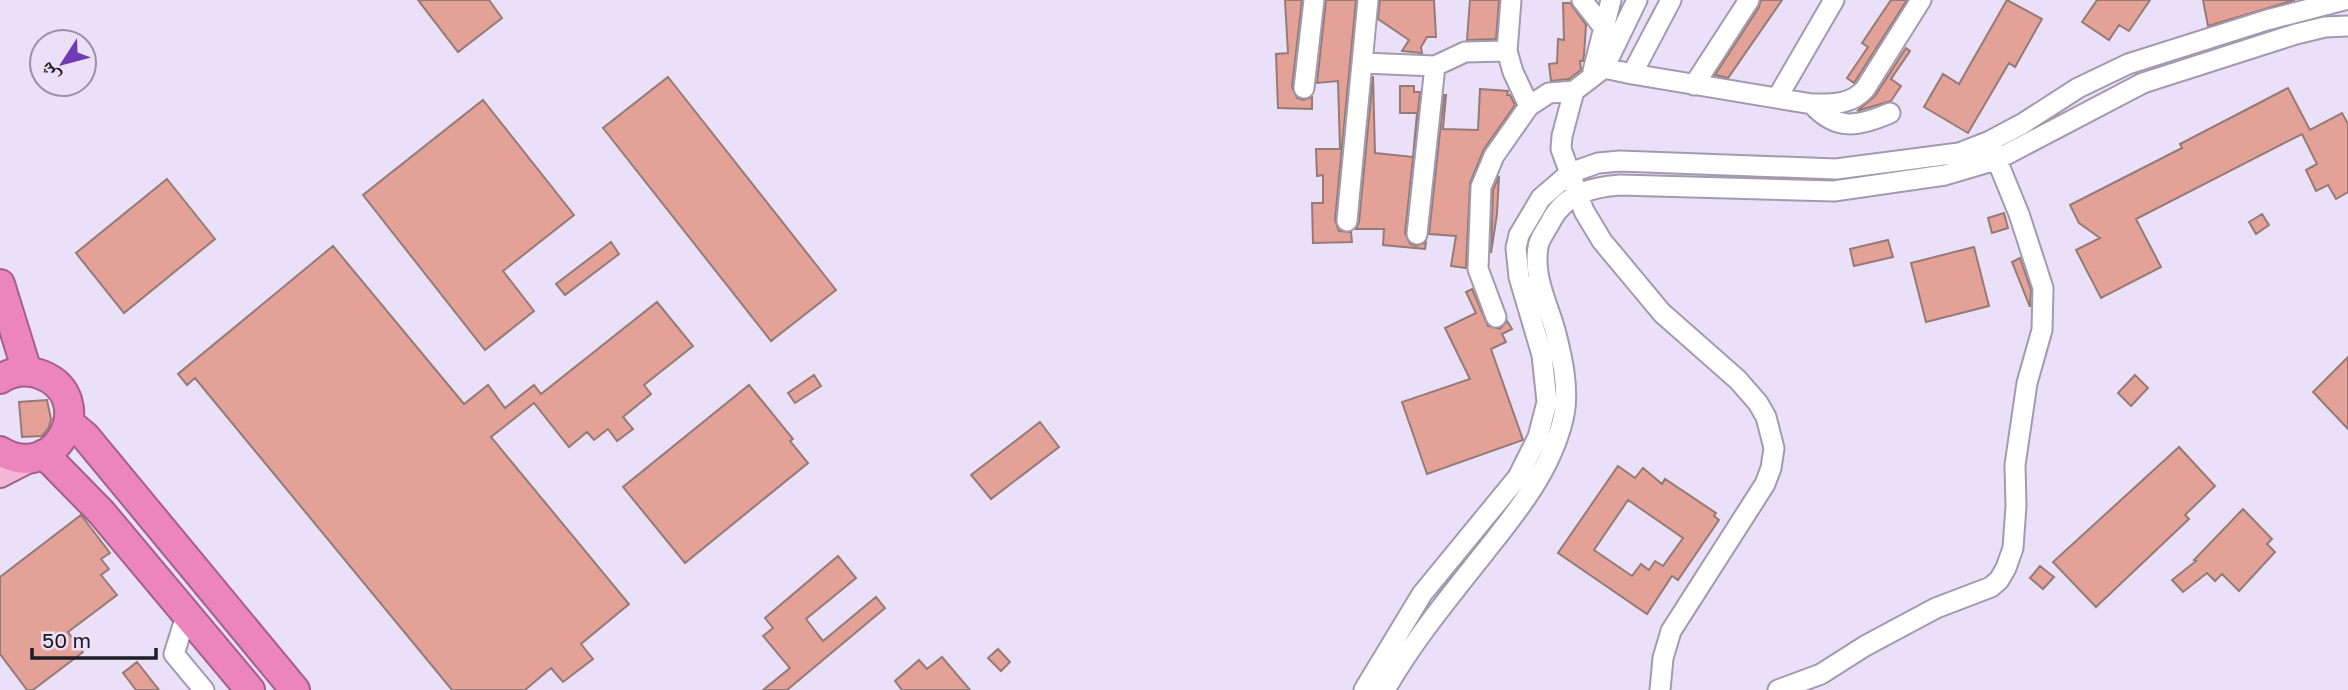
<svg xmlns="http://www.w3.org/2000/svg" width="2348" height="690" font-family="'Golos Text','Noto Naskh Arabic',sans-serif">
<rect width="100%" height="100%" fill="#eae0f8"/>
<!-- building -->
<path fill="#e4a197" stroke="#957b76" stroke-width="2" fill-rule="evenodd" d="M 418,0 L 489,0 L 502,18 L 458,52 Z
M 1285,0 L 1302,0 L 1292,87 L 1297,98 L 1303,100 L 1312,97 L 1312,109 L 1278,108 L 1276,54 L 1288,53 Z
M 1326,0 L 1356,0 L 1335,220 L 1339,231 L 1351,232 L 1352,242 L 1313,243 L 1312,203 L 1323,203 L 1323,175 L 1317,176 L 1316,149 L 1340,149 L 1338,81 L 1317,83 Z
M 1380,0 L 1434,0 L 1436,37 L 1427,37 L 1421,47 L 1422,53 L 1402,51 L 1409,40 L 1378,19 Z
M 1470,0 L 1499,0 L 1496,39 L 1467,40 Z
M 1761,0 L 1782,0 L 1728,78 L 1715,75 L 1759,7 Z
M 1891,0 L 1907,0 L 1854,83 L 1847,78 L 1868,47 L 1862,43 Z
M 2007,0 L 2042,19 L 2015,67 L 2009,63 L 1968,133 L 1924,107 L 1943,74 L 1959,84 Z
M 2097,0 L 2150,0 L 2129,31 L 2119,25 L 2109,40 L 2082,22 Z
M 2203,0 L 2295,0 L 2208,26 Z
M 1563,3 L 1570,3 L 1586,25 L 1584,55 L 1583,61 L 1580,61 L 1581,70 L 1569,79 L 1551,81 L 1549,64 L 1557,63 L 1558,39 L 1564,40 Z
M 1906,48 L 1910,51 L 1891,79 L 1901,86 L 1891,101 L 1857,111 L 1875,96 Z
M 1373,76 L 1375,153 L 1413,157 L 1417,113 L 1400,113 L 1400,86 L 1414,86 L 1414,92 L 1420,92 L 1405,233 L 1410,244 L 1416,246 L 1426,242 L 1425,249 L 1383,245 L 1384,229 L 1356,229 L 1359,222 Z
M 668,77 L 836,290 L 771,341 L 603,128 Z
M 2288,88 L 2310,130 L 2342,113 L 2348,124 L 2348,192 L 2336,199 L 2328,185 L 2316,191 L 2306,170 L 2317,164 L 2302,134 L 2136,219 L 2161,267 L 2101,298 L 2076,250 L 2100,238 L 2079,223 L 2070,205 L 2182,148 L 2180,144 Z
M 1480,89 L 1508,91 L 1507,95 L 1510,95 L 1515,105 L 1484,149 L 1470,183 L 1466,268 L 1451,266 L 1456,236 L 1429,234 L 1444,95 L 1446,95 L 1443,129 L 1478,130 Z
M 483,100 L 574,215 L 503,271 L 534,311 L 485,350 L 363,195 Z
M 1499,176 L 1497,214 L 1491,253 L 1493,190 Z
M 167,179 L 215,239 L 124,313 L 76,253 Z
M 2004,213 L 2008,228 L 1992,233 L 1988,218 Z
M 2262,214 L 2269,225 L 2256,234 L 2249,222 Z
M 1888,240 L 1893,257 L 1854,266 L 1850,249 Z
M 611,242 L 619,254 L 565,295 L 556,284 Z
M 333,246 L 464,404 L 488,385 L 505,408 L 534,385 L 541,394 L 657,302 L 693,346 L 644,385 L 651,394 L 623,417 L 633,429 L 617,441 L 608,429 L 594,440 L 587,432 L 569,447 L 534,403 L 491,437 L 629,604 L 581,644 L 593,659 L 563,682 L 551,668 L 525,690 L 452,690 L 195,378 L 187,385 L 178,374 Z
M 1974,247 L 1989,306 L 1926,322 L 1911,263 Z
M 2020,258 L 2031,290 L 2030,307 L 2012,262 Z
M 1472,289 L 1488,326 L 1500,329 L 1507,321 L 1512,329 L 1502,334 L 1506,342 L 1491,349 L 1523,440 L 1427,474 L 1402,402 L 1470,379 L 1445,328 L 1476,313 L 1466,292 Z
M 2348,357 L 2348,429 L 2313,392 Z
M 814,375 L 821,386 L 795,403 L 788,393 Z
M 2135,375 L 2148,388 L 2131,406 L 2118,393 Z
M 749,385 L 793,439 L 790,441 L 808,463 L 685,563 L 623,487 Z
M 47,400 L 51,419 L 49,427 L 42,436 L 22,437 L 19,402 Z
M 1040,422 L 1059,447 L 991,499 L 971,475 Z
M 2179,447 L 2215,486 L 2185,515 L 2189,519 L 2096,607 L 2053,562 Z
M 1618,466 L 1635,478 L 1643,468 L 1662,484 L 1665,479 L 1716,513 L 1714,516 L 1719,520 L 1678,580 L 1672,576 L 1647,614 L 1558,553 ZM 1628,500 L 1683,538 L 1663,566 L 1655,561 L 1649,570 L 1641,564 L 1632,576 L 1594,550 Z
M 2243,509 L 2272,539 L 2267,544 L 2275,552 L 2239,591 L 2222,574 L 2215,581 L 2207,573 L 2183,592 L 2172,580 L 2196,561 L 2194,560 Z
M 81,515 L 110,553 L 101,559 L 109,569 L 101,575 L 117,595 L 68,632 L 83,652 L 33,690 L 27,690 L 0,654 L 0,577 Z
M 838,556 L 856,578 L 806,619 L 823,641 L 876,597 L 885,608 L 787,690 L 763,690 L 790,668 L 763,636 L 773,628 L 765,618 Z
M 2040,566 L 2054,577 L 2043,589 L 2030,578 Z
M 998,649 L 1010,662 L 1001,671 L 988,658 Z
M 942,657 L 970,690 L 902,690 L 895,681 L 919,660 L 927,669 Z
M 137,662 L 159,690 L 136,690 L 123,673 Z"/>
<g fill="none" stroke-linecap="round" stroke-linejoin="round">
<defs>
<path id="minor" d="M 1511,0 L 1507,51 L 1513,72 L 1529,106
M 1582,0 L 1603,27
M 1637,0 L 1604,68 L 1574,91 L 1562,136 L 1561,149 L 1584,211 L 1602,241 L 1662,313 L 1738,380 L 1758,403 L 1766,417 L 1774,448 L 1771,468 L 1765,484 L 1671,631 L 1663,658 L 1660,690
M 1363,63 L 1435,66 L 1465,52 L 1507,51
M 1604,68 L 1632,74 L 1812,104 C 1832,104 1851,105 1865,89 L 1921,0
M 1593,71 L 1611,0
M 1632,74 L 1671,0
M 1694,85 L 1749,0
M 1304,88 L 1314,0
M 1777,98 L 1834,0
M 1812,104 C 1836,131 1858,127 1890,113
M 1347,221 L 1368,0
M 1417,234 L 1435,66
M 1496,317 L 1478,269 L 1481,187 L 1494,156 L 1529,106 L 1549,93 L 1574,91
M 186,616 L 174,654 L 204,690
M 1364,690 L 1422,594 L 1518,477 L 1538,437 L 1547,402 L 1542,355 L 1519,277 L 1516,248 L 1519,235 L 1541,198 L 1570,173 L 1598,163 L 1620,161 L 1836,169 L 1959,153 L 1990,141 L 2022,124 L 2078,88 L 2128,64 L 2267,20 L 2344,0
M 1385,690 C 1412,642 1451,595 1485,552 C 1517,512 1551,470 1563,419 C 1570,391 1562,357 1555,330 C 1547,302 1533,277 1538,247 C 1539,238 1548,228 1552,219 C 1567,193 1593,187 1620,185 L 1834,191 L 1945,175 L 1996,160 L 2143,83 L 2296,34 L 2325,27 L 2348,26
M 1778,690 L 1821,674 L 1865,646 L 1936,608 L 1991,587 L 1999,580 L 2006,568 L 2013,548 L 2016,506 L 2015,465 L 2027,383 L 2042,330 L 2043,288 L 2019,214 L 1992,148"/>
<path id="major" d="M 0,475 L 31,459"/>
<path id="highway" d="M 0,284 L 27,371
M 0,379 C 13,371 27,369 42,375 C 99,398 57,485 0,451
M 68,422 L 85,436 L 295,690
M 44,454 L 101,512 L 250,690"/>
</defs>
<!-- minor casing -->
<use href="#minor" stroke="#a39ab0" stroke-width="23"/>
<!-- major casing -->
<use href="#major" stroke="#a46087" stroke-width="28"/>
<!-- highway casing -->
<use href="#highway" stroke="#a46087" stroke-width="32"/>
<!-- minor -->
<use href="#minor" stroke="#fff" stroke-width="19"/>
<!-- major -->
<use href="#major" stroke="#f3b6d7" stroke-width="24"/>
<!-- highway -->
<use href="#highway" stroke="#eb85bc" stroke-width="28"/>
</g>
<!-- north arrow -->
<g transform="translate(63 63) rotate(234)"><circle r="33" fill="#eae0f8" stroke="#9992a3" stroke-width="2"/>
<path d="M0-5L12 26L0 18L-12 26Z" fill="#703cb3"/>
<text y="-10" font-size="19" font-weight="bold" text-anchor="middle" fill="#1f1c24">ش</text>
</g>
<!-- scale -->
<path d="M32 648v10h124v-10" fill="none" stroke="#1f1c24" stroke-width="3.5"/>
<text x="42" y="648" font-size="21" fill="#1f1c24" stroke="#eae0f8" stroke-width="5" paint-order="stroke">50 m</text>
</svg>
